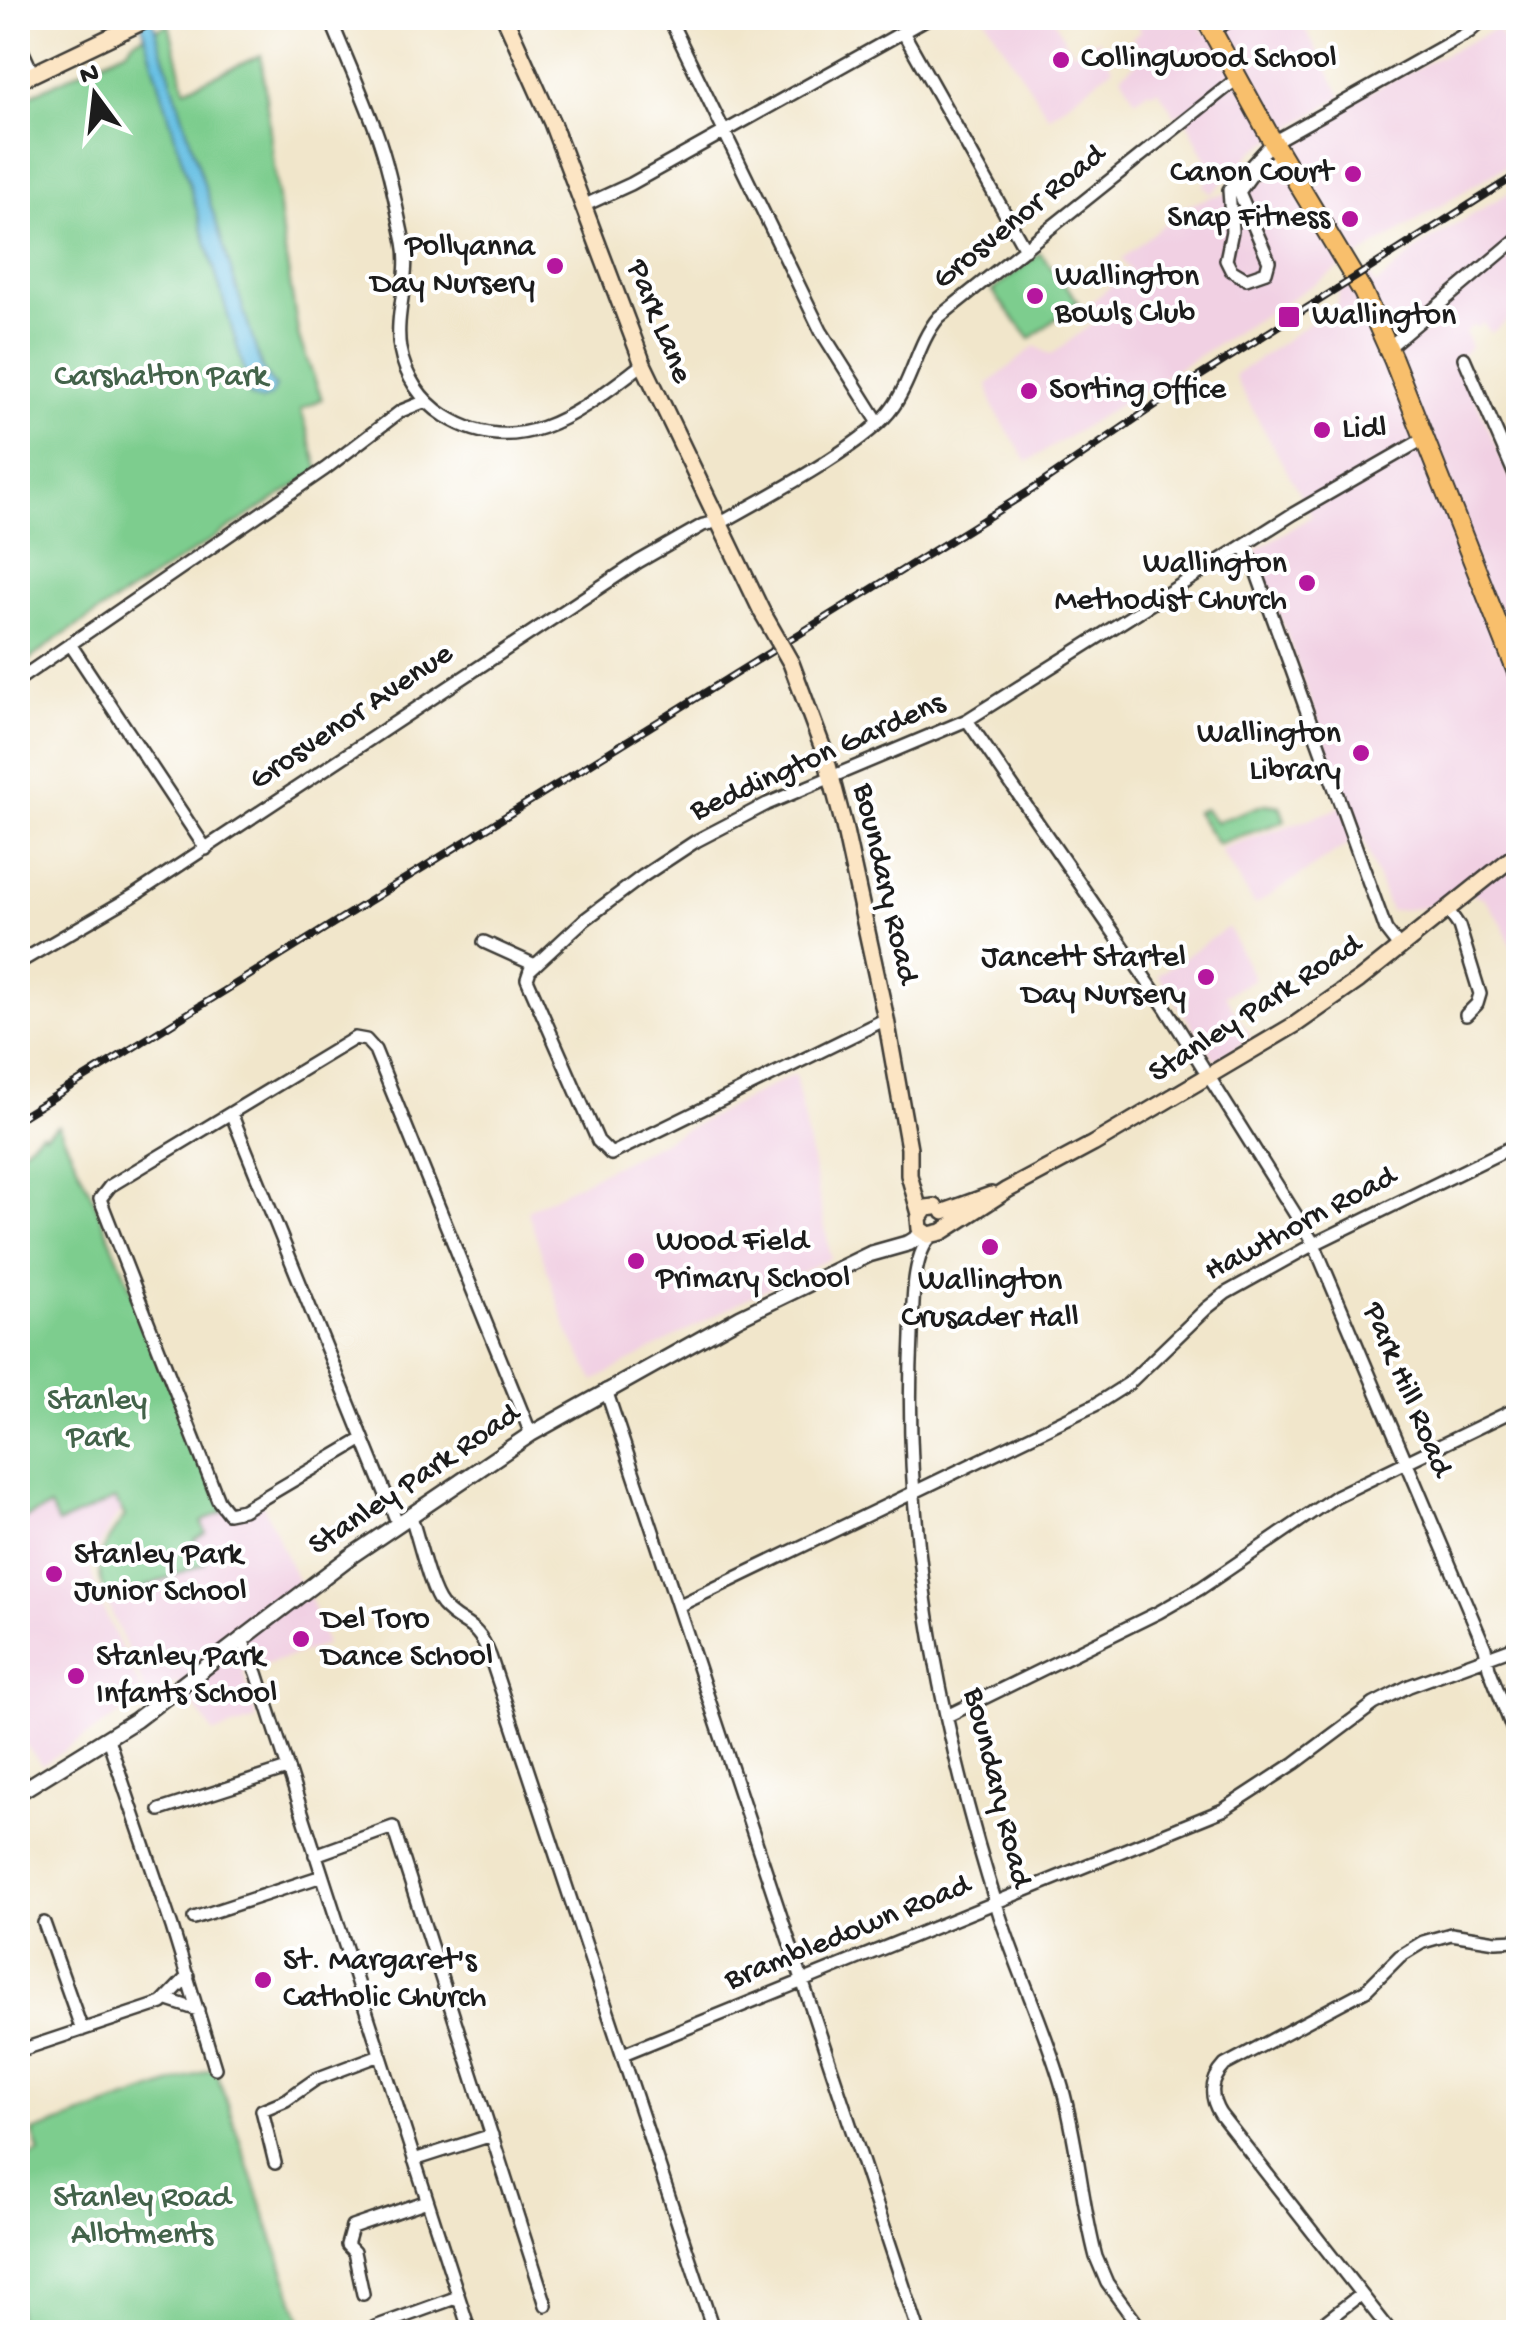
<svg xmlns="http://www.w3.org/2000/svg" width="1536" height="2350" font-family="'Gochi Hand',sans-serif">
<rect width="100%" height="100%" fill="#fff"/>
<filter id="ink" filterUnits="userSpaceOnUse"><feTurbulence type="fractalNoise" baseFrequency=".01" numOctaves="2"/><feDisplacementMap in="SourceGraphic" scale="20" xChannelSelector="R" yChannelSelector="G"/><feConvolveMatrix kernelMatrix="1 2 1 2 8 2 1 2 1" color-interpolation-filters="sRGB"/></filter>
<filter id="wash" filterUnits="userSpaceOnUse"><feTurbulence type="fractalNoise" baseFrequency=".0048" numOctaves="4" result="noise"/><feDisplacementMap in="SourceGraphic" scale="40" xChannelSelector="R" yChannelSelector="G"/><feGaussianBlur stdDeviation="2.25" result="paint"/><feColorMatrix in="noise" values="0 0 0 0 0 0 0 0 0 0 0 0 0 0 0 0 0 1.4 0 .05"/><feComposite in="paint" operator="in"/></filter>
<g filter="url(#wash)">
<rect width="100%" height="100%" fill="#f1e6cb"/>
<!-- built -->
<path fill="#f1d0e3" d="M 985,18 L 1053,18 L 1072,52 L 1098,39 L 1113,68 L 1049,117 Z
M 1135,18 L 1195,18 L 1205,34 L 1238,18 L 1299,18 L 1342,96 L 1254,151 L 1211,194 L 1203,184 L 1214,175 L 1182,112 L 1175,116 L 1158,89 L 1152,93 L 1149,90 L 1135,100 L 1121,75 L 1143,57 L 1132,37 L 1141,31 Z
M 1497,28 L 1518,67 L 1518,158 L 1027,462 L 993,407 L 988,384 L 1035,346 L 1051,355 L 1100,318 L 1090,303 L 1130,271 L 1121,259 L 1186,206 L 1213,196 L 1246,191 L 1296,162 L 1284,140 L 1358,97 Z
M 1518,187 L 1518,313 L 1491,333 L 1483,323 L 1477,328 L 1474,325 L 1465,332 L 1471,347 L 1458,358 L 1518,496 L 1518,962 L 1501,922 L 1484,898 L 1459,889 L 1445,901 L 1429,907 L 1390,911 L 1362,835 L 1255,905 L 1219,849 L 1332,811 L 1347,802 L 1256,550 L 1312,516 L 1234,376 L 1337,304 L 1340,288 L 1368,272 L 1376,285 L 1421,246 Z
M 1228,927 L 1254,979 L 1225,995 L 1251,1038 L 1215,1060 L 1158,975 Z
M 795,1074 L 831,1258 L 743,1300 L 594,1381 L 567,1329 L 527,1210 Z
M 115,1499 L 120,1511 L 89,1565 L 100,1602 L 145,1698 L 42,1765 L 22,1740 L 18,1729 L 18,1521 L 51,1508 L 59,1523 Z
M 261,1500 L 295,1576 L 310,1598 L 326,1645 L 243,1672 L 257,1720 L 214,1733 L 177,1682 L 151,1703 L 149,1700 L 107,1602 L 204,1563 L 194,1539 L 201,1523 L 224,1511 Z"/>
<!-- green -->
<path fill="#7dcd8e" stroke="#4c7455" stroke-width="2.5" d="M 169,24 L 185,89 L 261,55 L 282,234 L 299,338 L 322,399 L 301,409 L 319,471 L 57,639 L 18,668 L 18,101 L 127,49 L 134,40 Z
M 1040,253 L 1078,301 L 1030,339 L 992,291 Z
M 1265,804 L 1280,806 L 1285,821 L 1217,844 L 1196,812 L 1204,809 L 1216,822 Z
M 58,1125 L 94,1200 L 224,1511 L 201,1522 L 206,1533 L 194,1539 L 205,1563 L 107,1602 C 92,1559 100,1551 125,1516 L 115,1499 L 58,1524 L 50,1507 L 18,1521 L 18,1153 L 41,1133 L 45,1135 Z
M 215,2068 L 305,2332 L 18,2332 L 18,2185 L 26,2182 L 19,2161 L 40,2153 L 33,2132 Z"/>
<!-- water -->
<path fill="#66c0e4" stroke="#416e80" stroke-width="2.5" d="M 140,18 L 152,18 L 262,369 L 275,387 L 271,396 L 261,401 L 249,396 L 248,383 Z"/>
</g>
<g filter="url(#ink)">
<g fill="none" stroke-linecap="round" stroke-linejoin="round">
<defs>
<path id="minor" d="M 330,18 C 345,55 362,93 376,131 C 389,166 396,206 404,242 C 411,277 394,313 400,349 C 405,376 421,401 445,416 C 521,464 584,408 643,364
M 669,18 L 821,331 L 879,423
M 1212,30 L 1235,18
M 903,32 L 1025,249
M 18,41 L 33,74
M 1282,157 L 1252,174 L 1239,192 L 1269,261 L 1266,272 L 1246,279 L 1231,270 L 1226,260 L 1232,231 L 1229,190 L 1273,142 L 1469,32 L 1485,18
M 583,206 L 631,184 L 928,18
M 1388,348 L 1518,238
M 1464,358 L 1518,482
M 1243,546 L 1252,560 L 1386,930 L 1400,948
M 70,644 L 206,849
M 18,680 L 325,469 L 401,411 L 426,401
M 967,720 L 1167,1010 L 1314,1244 L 1485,1648 L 1489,1668 L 1518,1743
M 1448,910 L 1459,926 L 1480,994 L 1477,1004 L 1466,1015
M 484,942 L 535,965
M 18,963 L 133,896 L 638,562 L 703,525 L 726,520 C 767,497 869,443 893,407 C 913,379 917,343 939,317 L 1238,78
M 886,1019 L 611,1154 L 598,1141 L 527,979 L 530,970 L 583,921 L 643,876 L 696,841 L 767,804 L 967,720 L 1293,514 L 1425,438
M 231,1113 L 397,1522
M 933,1235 C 911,1253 913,1309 912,1336 C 902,1530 941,1732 1000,1916 C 1019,1974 1045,2028 1062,2087 C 1078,2142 1081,2201 1096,2257 L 1107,2283 L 1143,2332
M 606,1390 L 919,2332
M 363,1439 L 243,1510 L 228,1513 L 218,1500 L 100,1199 L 110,1186 L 355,1038 L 366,1040 L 375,1050 L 531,1434
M 410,1514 C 418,1535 429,1589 442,1605 C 462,1628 476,1619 490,1656 L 714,2332
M 678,1606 L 1095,1405 L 1128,1384 L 1207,1308 L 1226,1293 L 1314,1244 L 1518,1144
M 241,1638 L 257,1673 L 470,2332
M 947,1716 L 1159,1612 L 1201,1588 L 1336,1496 L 1518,1408
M 108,1739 L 172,1927 L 215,2068
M 160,1810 L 287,1769
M 315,1855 L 393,1827 L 546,2305
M 194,1918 L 322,1876
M 44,1923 L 82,2030
M 168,2000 L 198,2010
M 18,2051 L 162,2003 L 188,1976
M 623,2054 L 1223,1810 L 1295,1763 L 1374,1704 L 1409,1686 L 1518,1646
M 414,2160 L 492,2135
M 275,2163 L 262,2110 L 286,2100 L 316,2079 L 380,2055
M 363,2294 L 354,2252 L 347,2245 L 352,2227 L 427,2201
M 375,2327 L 458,2297
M 1312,2332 L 1361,2294
M 1391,2332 L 1220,2114 C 1209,2096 1210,2081 1225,2065 L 1366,1990 L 1400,1956 L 1423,1942 L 1451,1934 L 1496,1941 L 1518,1940"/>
<path id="tertiary" d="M 18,1793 L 136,1720 L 351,1556 L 531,1434 L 740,1317 L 870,1254 L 909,1243 L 925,1233"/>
<path id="secondary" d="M 505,18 L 552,123 L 643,364 L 762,612
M 18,81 L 150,18
M 791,663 L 825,754 L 844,826 L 886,1019 L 909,1148 L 909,1175 L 920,1214
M 935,1207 L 926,1208 L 919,1218 L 920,1229 L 929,1235 L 942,1232 L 1007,1190 L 1093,1144 L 1296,1024 L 1359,980 L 1518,853
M 944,1212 L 991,1195"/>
<path id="primary" d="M 1205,18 L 1273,142 L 1363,292 L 1393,359 L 1518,675"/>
</defs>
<!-- minor casing -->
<use href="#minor" stroke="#3c3a36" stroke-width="16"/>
<!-- tertiary casing -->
<use href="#tertiary" stroke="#3c3a36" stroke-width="19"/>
<!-- secondary casing -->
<use href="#secondary" stroke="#3c3a36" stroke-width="20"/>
<!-- primary casing -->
<use href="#primary" stroke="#3c3a36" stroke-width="22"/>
<!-- minor -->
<use href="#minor" stroke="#fff" stroke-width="11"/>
<!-- tertiary -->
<use href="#tertiary" stroke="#fff" stroke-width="14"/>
<!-- secondary -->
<use href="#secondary" stroke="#fce5c4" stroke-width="15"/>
<!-- primary -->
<use href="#primary" stroke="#f8bf6c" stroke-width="18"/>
<defs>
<path id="rail" d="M 18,1119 L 1033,489 L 1170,395 L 1518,174"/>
</defs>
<!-- rail casing -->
<use href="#rail" stroke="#1c1c1c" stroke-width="8"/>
<!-- rail -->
<use href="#rail" stroke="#fff" stroke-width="4" stroke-dasharray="11" stroke-linecap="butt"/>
<defs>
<path id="secondary-bridge" d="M 762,612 L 791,663"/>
</defs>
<!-- secondary-bridge casing -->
<use href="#secondary-bridge" stroke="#3c3a36" stroke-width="20" stroke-linecap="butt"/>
<!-- secondary-bridge -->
<use href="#secondary-bridge" stroke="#fce5c4" stroke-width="15"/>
</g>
</g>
<!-- markers -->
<g fill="#b5179e" stroke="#fff" stroke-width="4">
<circle cx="1061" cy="60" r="10"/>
<circle cx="1353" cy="174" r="10"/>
<circle cx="1350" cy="219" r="10"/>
<circle cx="555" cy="266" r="10"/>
<circle cx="1035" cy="296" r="10"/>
<rect x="1277" y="305" width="24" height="24" rx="5"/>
<circle cx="1029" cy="391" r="10"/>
<circle cx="1322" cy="430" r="10"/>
<circle cx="1307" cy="583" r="10"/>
<circle cx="1361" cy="753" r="10"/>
<circle cx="1206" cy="977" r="10"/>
<circle cx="990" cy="1247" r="10"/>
<circle cx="636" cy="1261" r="10"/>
<circle cx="54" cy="1574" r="10"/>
<circle cx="301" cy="1639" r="10"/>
<circle cx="76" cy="1676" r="10"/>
<circle cx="263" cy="1980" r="10"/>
</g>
<g text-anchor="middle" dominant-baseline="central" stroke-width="8" stroke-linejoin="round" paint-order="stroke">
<!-- poi labels -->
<g font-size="32" fill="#1c1c1c" stroke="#fff" text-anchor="start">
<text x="1081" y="60">Collingwood School</text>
<text x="1333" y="174" text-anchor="end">Canon Court</text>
<text x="1330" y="219" text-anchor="end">Snap Fitness</text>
<text x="535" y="248" text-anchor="end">Pollyanna<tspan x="535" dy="37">Day Nursery</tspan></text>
<text x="1055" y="278">Wallington<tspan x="1055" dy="37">Bowls Club</tspan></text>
<text x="1312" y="317">Wallington</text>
<text x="1049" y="391">Sorting Office</text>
<text x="1342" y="430">Lidl</text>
<text x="1287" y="565" text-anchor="end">Wallington<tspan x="1287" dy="37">Methodist Church</tspan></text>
<text x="1341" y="735" text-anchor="end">Wallington<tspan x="1341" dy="37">Library</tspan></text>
<text x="1186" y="959" text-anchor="end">Jancett Startel<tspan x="1186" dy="37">Day Nursery</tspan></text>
<text x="656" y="1243">Wood Field<tspan x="656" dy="37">Primary School</tspan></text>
<text x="990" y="1282" text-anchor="middle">Wallington<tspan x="990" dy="37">Crusader Hall</tspan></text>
<text x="74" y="1556">Stanley Park<tspan x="74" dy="37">Junior School</tspan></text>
<text x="321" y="1621">Del Toro<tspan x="321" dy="37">Dance School</tspan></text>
<text x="96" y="1658">Stanley Park<tspan x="96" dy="37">Infants School</tspan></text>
<text x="283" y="1962">St. Margaret's<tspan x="283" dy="37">Catholic Church</tspan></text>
</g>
<!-- street labels -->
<g font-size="32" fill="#1c1c1c" stroke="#fff">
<text transform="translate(1020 218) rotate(-39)">Grosvenor Road</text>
<text transform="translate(658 322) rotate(68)">Park Lane</text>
<text transform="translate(352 718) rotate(-34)">Grosvenor Avenue</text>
<text transform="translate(818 758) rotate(-24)">Beddington Gardens</text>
<text transform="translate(884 884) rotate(77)">Boundary Road</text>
<text transform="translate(1256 1010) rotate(-33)">Stanley Park Road</text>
<text transform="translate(1301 1225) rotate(-28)">Hawthorn Road</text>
<text transform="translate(1406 1390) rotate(67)">Park Hill Road</text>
<text transform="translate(415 1481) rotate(-34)">Stanley Park Road</text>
<text transform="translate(996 1788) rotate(76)">Boundary Road</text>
<text transform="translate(848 1934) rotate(-22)">Brambledown Road</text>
</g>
<!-- park labels -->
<g font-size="32" fill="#43634a" stroke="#fff">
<text x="161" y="378">Carshalton Park</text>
<text x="97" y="1402">Stanley<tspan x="97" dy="37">Park</tspan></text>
<text x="142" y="2199">Stanley Road<tspan x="142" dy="37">Allotments</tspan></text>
</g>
</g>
<!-- margin -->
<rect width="1536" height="2350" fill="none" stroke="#fff" stroke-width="60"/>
<!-- north arrow -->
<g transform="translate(95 95) rotate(345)" stroke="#ffffff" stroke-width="8" paint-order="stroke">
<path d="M0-8L18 38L0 25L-18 38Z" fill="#1c1c1c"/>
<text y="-15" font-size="28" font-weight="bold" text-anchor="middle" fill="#1c1c1c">N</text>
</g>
</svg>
